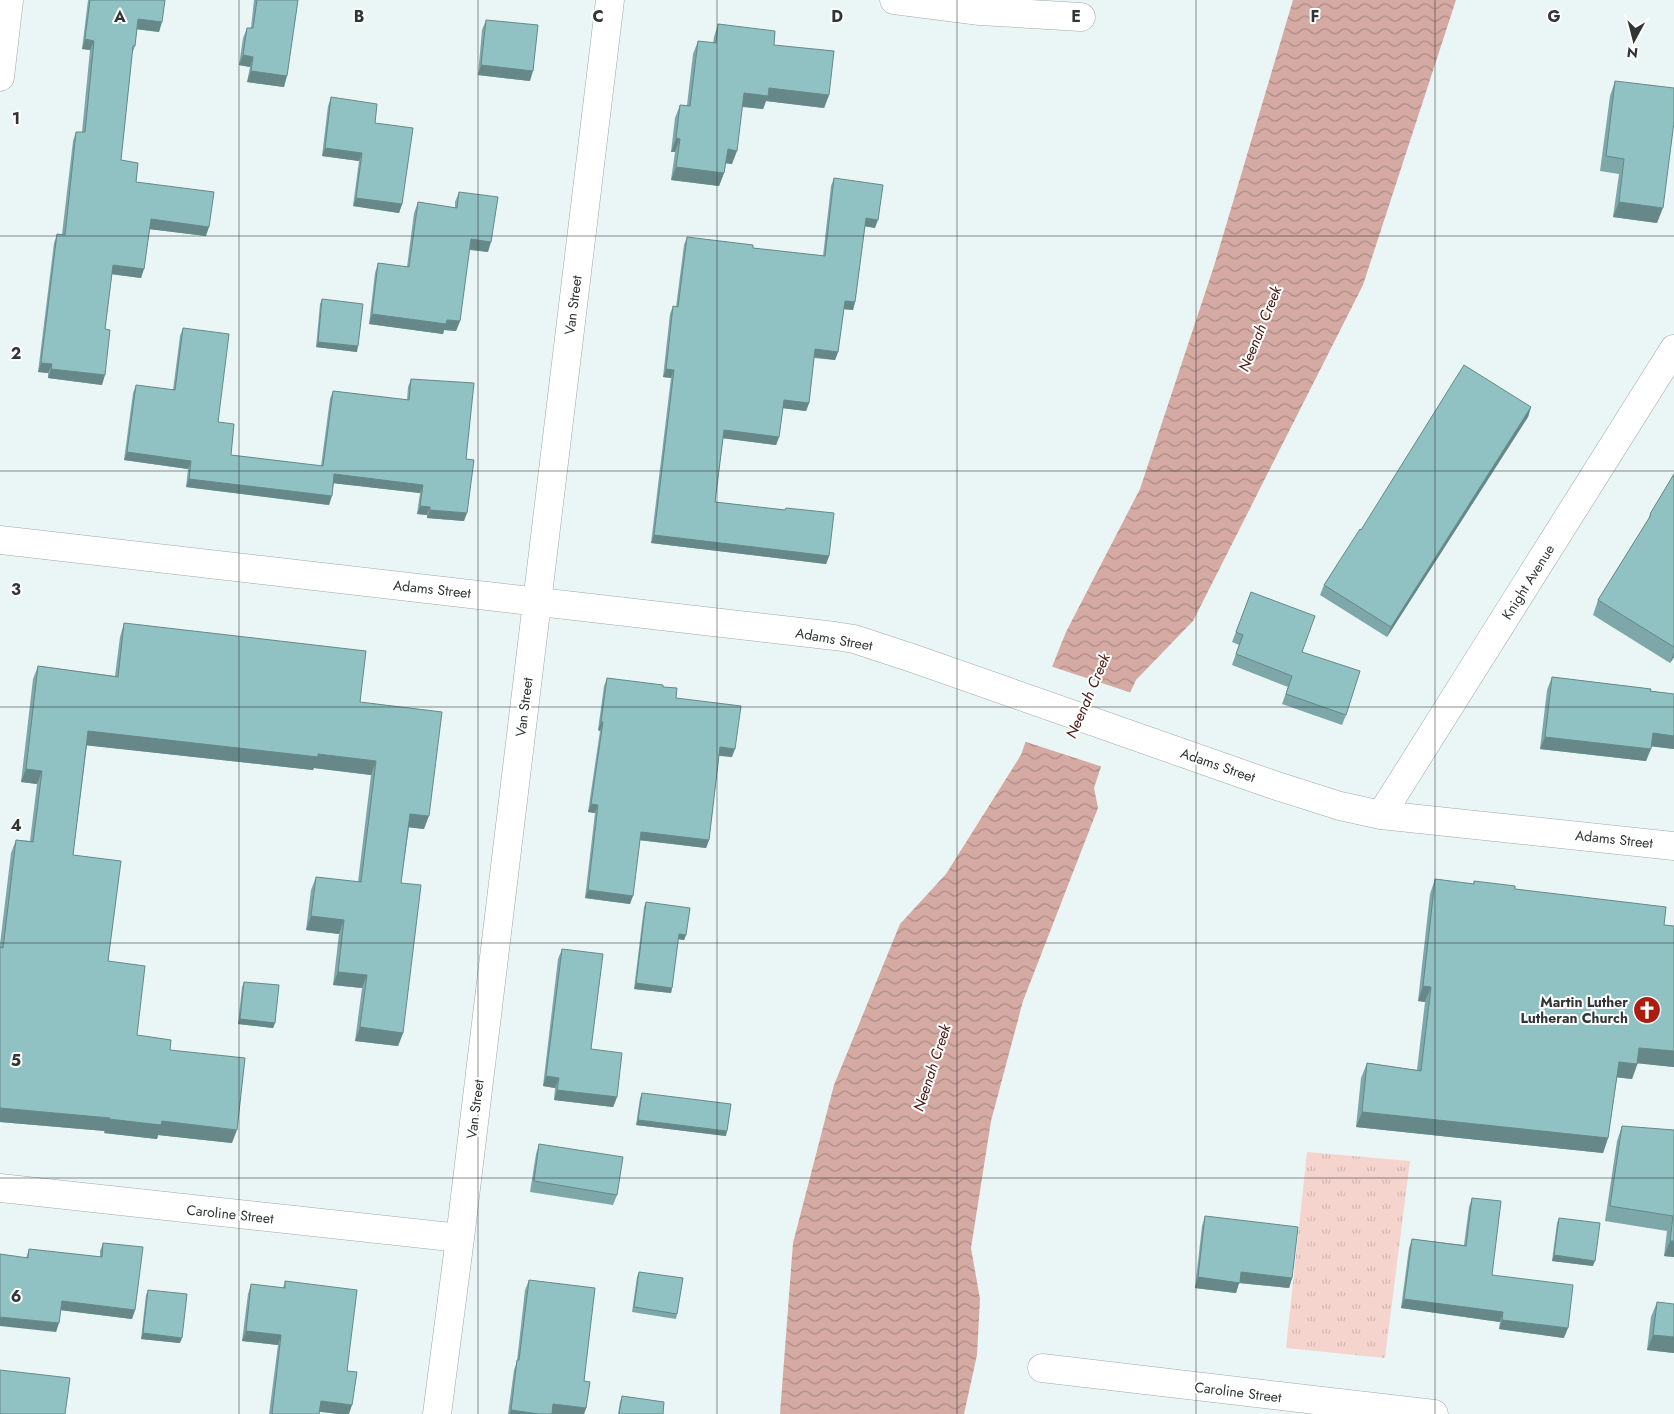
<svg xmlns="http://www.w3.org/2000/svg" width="1674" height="1414" font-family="Jost,sans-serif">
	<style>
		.grass { fill: url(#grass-tufts) }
		.water { fill: url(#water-waves) }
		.pier { fill: #eaf5f5 }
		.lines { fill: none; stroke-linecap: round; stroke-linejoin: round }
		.minor-casing { stroke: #9ea8a8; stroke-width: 29 }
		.minor { stroke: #fff; stroke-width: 28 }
		.wall { fill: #7da7a8 }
		.shaded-wall { fill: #688 }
		.building { fill: #91c2c3; stroke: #688 }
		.grid { fill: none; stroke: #313535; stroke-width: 1; stroke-opacity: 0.55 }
		.labels { text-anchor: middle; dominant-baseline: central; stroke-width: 4; stroke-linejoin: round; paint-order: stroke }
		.street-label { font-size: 14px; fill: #313535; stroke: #fff }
		.poi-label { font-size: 14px; font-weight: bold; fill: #313535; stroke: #fff; text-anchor: end }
		.water-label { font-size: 15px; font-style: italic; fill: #4a160f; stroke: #fff }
		.grid-label { font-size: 16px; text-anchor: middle; font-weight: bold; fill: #313535; stroke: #fff; stroke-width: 4; stroke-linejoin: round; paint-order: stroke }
	</style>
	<defs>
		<pattern id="grass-tufts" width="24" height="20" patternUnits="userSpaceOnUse" patternTransform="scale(1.25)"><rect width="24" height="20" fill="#f6d4ce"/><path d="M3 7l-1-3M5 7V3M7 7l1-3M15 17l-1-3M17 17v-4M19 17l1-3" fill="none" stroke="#d3b7b2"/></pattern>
		<pattern id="water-waves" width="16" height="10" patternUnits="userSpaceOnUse" patternTransform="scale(1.25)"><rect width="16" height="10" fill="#d5aaa3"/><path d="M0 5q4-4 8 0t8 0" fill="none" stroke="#ad8b86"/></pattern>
	</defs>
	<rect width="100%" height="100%" fill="#eaf5f5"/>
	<path class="grass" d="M1307 1152 1410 1161 1385 1358 1286 1348Z"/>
	<path class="water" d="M1293 0H1456L1363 285 1193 621 1136 680 1114 727 1094 788 1098 808 1023 1001 991 1121 971 1248 980 1299 977 1355 964 1414H780L793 1243 834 1085 900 924 946 874 1021 755 1046 682 1066 632 1140 489 1214 266Z"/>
	<path class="pier" d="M1050 666 1132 693 1116 728 1103 767 1023 741Z"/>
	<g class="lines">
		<g class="minor-casing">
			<path id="minor" d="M894 0 980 11 1081 17
				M0 77 9 0
				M0 540 835 636 854 639 912 658 1271 784 1340 806 1381 815 1674 846
				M1381 815 1674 349
				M0 1188 460 1238
				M1042 1368 1434 1414
				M437 1414 460 1238 610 0"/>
		</g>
		<use href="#minor" class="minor"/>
	</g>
	<path class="wall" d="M88 0H165L159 32 137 29 135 46 132 54 121 160 136 182 206 236 150 229 141 278 112 274 105 329 102 385 48 378V373L38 372 54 243 57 234H62L73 141 76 132H82L90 50 82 49Z
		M254 0H298L284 87 247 82 250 67 239 65 243 38 247 28H251Z
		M486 20 530 81 478 75 482 30Z
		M718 24 774 45 829 95 824 108 766 101 763 109 742 107 732 164 726 163 724 173 719 186 671 180 675 152H671L675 118 680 105H687L693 54 698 41 713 43 714 37Z
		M1615 81 1657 223 1613 217 1619 174 1600 171 1610 96Z
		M331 97 375 123 402 204 399 213 353 206 359 161 322 156 328 106Z
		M834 178 875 228 865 226 855 302 853 310 844 309 838 352 835 360 814 358 809 403 806 411 783 408 779 437 776 445 723 438 715 502 785 510 786 508 829 556 826 564 651 543 671 378 663 377 670 314 673 306 676 307 684 245 687 237 753 248 823 256 831 186Z
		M459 192 488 252 469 250 460 321 456 331 444 330 443 334 369 324 375 273 378 263 407 267 414 213 418 202 455 208V202Z
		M322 299 357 352 316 347 320 304Z
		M183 328 231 455 321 466 330 399 333 391 407 400 408 387 411 379 466 459 464 521 427 518V515L417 514 420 493 334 483 329 505 186 487 188 469 124 460 133 393 136 385 173 390 180 336Z
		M1531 407 1528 417 1387 637 1320 595 1324 585Z
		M1674 474V657L1670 663 1593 615 1598 600 1648 520 1650 514Z
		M1251 592 1302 652 1346 715 1342 725 1282 704 1288 687 1232 665 1239 645 1232 642Z
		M124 623 360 702 424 829 409 827 401 883 403 1033 398 1046 355 1041 362 988 333 985 339 934 306 930 311 890 316 877 358 882 371 775 314 768 313 770 87 745 73 855 108 961 137 1035 170 1050 232 1143 158 1135 157 1139 104 1133 105 1131 0 1122V944L11 853 16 840 30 841 37 784 21 782 33 679 38 666 115 676 120 637Z
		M1552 677 1651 689 1650 691 1674 694V749L1651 746 1646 761 1540 749 1547 690Z
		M607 678 663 687 676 698 732 757 719 756 709 840 706 848 640 840 630 904 585 898 595 813 588 812 600 731 598 730 604 686Z
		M1435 879 1473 884 1474 881 1515 889 1664 925 1674 926V1067L1638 1063 1632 1079 1617 1077 1608 1138 1603 1153 1356 1127 1361 1078 1367 1063 1417 1070 1425 1002 1418 1001 1430 894Z
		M646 902 686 935 684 940 678 939 672 988 671 993 634 989 644 907Z
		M562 949 591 1049 617 1097 613 1107 554 1100 555 1088 543 1086 558 959Z
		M244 982 275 1023 273 1028 238 1024 242 987Z
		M642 1093 726 1136 636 1125 640 1098Z
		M1622 1126 1674 1130V1257L1664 1256 1667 1231 1605 1221 1617 1141Z
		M539 1144 617 1195 613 1205 530 1192 536 1154Z
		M1472 1198 1492 1275 1564 1338 1499 1329 1500 1322 1401 1308 1409 1248 1412 1239 1464 1245 1469 1207Z
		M1205 1216 1292 1278 1289 1288 1239 1283 1236 1293 1195 1288 1202 1226Z
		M1559 1218 1593 1266 1552 1261 1557 1223Z
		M103 1243 135 1310 132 1319 61 1310 56 1332 26 1258 29 1249 100 1257V1251Z
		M639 1272 677 1314 676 1319 632 1312 637 1277Z
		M529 1280 586 1408 584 1414H508L514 1370 517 1361 525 1290Z
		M285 1281 347 1371 349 1414H339L320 1412 319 1414H269L278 1345 242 1341 248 1294 251 1284 283 1288Z
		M148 1290 180 1343 141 1339 146 1295Z
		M1657 1302 1674 1353 1647 1350 1651 1317Z
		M622 1396 663 1414H618L620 1402Z"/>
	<path class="shaded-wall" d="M138 19 162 22 159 32 135 29Z
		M85 39 94 41 90 50 82 49Z
		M243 55 253 57 250 67 239 65Z
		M481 65 533 71 530 81 478 75Z
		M251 71 287 76 284 87 247 82Z
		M769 88 829 95 824 108 766 101 763 109 739 106 744 93Z
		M676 138 680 139 675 152H671Z
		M325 148 362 153 359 161 322 156Z
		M728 149 737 151 732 164 723 163Z
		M676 167 724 173 719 186 671 180Z
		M356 198 402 204 399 213 353 206Z
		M1619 202 1663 208 1657 223 1613 217Z
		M866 218 878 220 875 228 863 226Z
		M151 219 209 227 206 236 148 229Z
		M471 239 491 242 488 252 467 249Z
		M113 265 144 269 141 278 110 274Z
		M845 301 855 302 853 310 843 309Z
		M372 314 447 320 460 321 456 331 444 330 443 334 369 324Z
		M318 342 358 346 357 352 316 347Z
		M815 349 838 352 835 360 812 357Z
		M41 363 52 364 48 373 38 372Z
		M51 369 105 375 102 385 48 378Z
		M666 369 674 370 671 378 663 377Z
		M784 400 809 403 806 411 781 408Z
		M1531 407 1528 417 1387 637 1391 627Z
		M724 430 779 437 776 445 721 438Z
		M127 452 191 461 188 469 124 460Z
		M334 474 423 485 420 493 331 483Z
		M189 479 332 496 329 505 186 487Z
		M420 506 430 507 427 515 417 514Z
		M430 510 467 513 464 521 427 518Z
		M654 535 829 556 826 564 651 543Z
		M1674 652V657L1670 663Z
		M601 722H603L600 731 598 730Z
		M88 731 318 754 376 761 371 775 314 768 313 770 83 745Z
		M1653 733 1674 736V749L1648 746Z
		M1545 737 1651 749 1646 761 1540 749Z
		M720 747 735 749 732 757 717 755Z
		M26 769 42 771 37 784 21 782Z
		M591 804 598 805 595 813 588 812Z
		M410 814 429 816 424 829 405 827Z
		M641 832 709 840 706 848 638 840Z
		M588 890 633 896 630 904 585 898Z
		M311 916 344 920 339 934 306 930Z
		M679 934 686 935 684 940 677 939Z
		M338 972 367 975 362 988 333 985Z
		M636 983 672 988 671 993 634 989Z
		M1423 986 1431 987 1425 1002 1418 1001Z
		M240 1019 275 1023 273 1028 238 1024Z
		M360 1027 403 1033 398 1046 355 1041Z
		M1639 1048 1674 1051V1067L1634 1063Z
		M1619 1062 1637 1064 1632 1079 1613 1077Z
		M546 1076 559 1078 555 1088 543 1086Z
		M557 1090 617 1097 613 1107 554 1100Z
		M0 1108 110 1118 105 1131 0 1122Z
		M1362 1112 1608 1138 1603 1153 1356 1127Z
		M109 1119 162 1121 237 1130 232 1143 158 1135 157 1139 104 1133Z
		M638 1120 727 1131 726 1136 636 1125Z
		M1670 1241H1674V1257L1664 1256Z
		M1554 1255 1595 1261 1593 1266 1552 1261Z
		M1241 1272 1292 1278 1289 1288 1239 1283 1236 1293 1195 1288 1198 1277Z
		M1404 1299 1503 1312 1500 1322 1401 1308Z
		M62 1301 135 1310 132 1319 59 1310Z
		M0 1317 59 1323 56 1332 0 1326Z
		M1502 1320 1568 1328 1564 1338 1499 1329Z
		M246 1331 281 1335 278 1345 242 1341Z
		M143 1333 182 1338 180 1343 141 1339Z
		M1653 1335 1674 1337V1353L1647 1350Z
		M321 1401 352 1405 349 1414H339L317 1411Z
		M553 1404 586 1408 584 1414H550Z
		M511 1410 539 1414H509Z"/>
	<path class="building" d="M90 0H165L162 22 138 19 135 46H133L121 160 138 163 136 182 214 192 209 227 151 219 144 269 113 265 105 329 110 330 105 375 51 369 52 364 41 363 57 234 65 235 76 132H85L94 41 85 39Z
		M257 0H298L287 76 251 71 253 57 243 55 247 28H253Z
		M486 20 538 25 533 71 481 65Z
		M718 24 775 31 774 45 834 51 829 95 769 88 768 96 744 93 737 151 728 149 724 173 676 167 680 139 676 138 680 105 690 106 698 41 716 43Z
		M1615 81 1674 88V122L1663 208 1619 202 1624 159 1606 156Z
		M331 97 377 104 375 123 413 128 402 204 356 198 362 153 325 148Z
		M834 178 883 185 878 220 866 218 855 302 845 301 838 352 815 349 809 403 784 400 779 437 724 430 715 502 785 510 786 508 834 513 829 556 654 535 674 370 666 369 673 306 678 307 687 237 753 245V248L825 256Z
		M459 192 498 197 491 242 471 239 460 321 447 320 446 324 372 314 378 263 409 267 418 202 457 208Z
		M322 299 363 304 358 346 318 342Z
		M183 328 229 334 218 422 234 424 231 455 323 466 333 391 409 400 411 379 474 383 466 459 474 460 467 513 430 510V507L420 506 423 485 334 474 332 496 189 479 191 461 127 452 136 385 175 390Z
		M1464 365 1531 407 1391 627 1324 585 1360 529 1361 530Z
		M1674 474V647L1598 600 1651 515 1650 514Z
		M1251 592 1315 616 1302 652 1360 671 1346 715 1286 694 1292 676 1236 654 1243 635 1236 632Z
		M124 623 366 651 360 702 442 712 429 816 410 814 401 883 421 885 403 1033 360 1027 367 975 338 972 344 920 311 916 316 877 361 882 376 761 318 754V757L88 731 73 855 121 861 108 961 145 966 137 1035 171 1040 170 1050 245 1058 237 1130 162 1121 161 1125 109 1119 110 1118 0 1108V947L3 948 16 840 33 842 42 771 26 769 38 666 118 677Z
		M1552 677 1651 689 1650 691 1674 694V736L1653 733 1651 749 1545 737Z
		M607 678 663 685V687L677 688 676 698 741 706 735 749 720 747 709 840 641 832 633 896 588 890 598 805 591 804 603 722H601Z
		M1435 879 1474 884V881L1515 886V889L1666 907 1664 925 1674 926V1051L1639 1048 1637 1064 1619 1062 1608 1138 1362 1112 1367 1063 1421 1071 1431 987 1423 986Z
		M646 902 690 908 686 935 679 934 672 988 636 983Z
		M562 949 603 954 591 1049 622 1053 617 1097 557 1090 559 1078 546 1076Z
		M244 982 279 985 275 1023 240 1019Z
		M642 1093 731 1104 727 1131 638 1120Z
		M1622 1126 1674 1130V1241H1670L1673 1216 1610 1206Z
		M539 1144 623 1157 617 1195 534 1181Z
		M1472 1198 1501 1201 1492 1275 1573 1285 1568 1328 1502 1320 1503 1312 1404 1299 1412 1239 1466 1246Z
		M1205 1216 1298 1227 1292 1278 1241 1272 1240 1283 1198 1277Z
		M1559 1218 1600 1223 1595 1261 1554 1255Z
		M103 1243 143 1247 135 1310 62 1301 59 1323 0 1317V1254L28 1258 29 1249 102 1257Z
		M639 1272 683 1278 677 1314 634 1307Z
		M529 1280 595 1288 584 1381 590 1382 586 1408 553 1404 552 1414H539L511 1410 517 1360H519Z
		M285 1281 357 1290 347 1371 357 1372 352 1405 321 1401 319 1414H272L281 1335 246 1331 251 1284 285 1288Z
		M148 1290 187 1294 182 1338 143 1333Z
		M1657 1302 1674 1304V1337L1653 1335Z
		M0 1370 70 1378 65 1414H0Z
		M622 1396 664 1402 663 1414H619Z"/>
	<path class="grid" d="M239 0V1414M478 0V1414M717 0V1414M957 0V1414M1196 0V1414M1435 0V1414M0 236H1674M0 471H1674M0 707H1674M0 943H1674M0 1178H1674"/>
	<defs>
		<g id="church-disc" transform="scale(1.4375)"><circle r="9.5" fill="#ac1c0f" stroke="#fff"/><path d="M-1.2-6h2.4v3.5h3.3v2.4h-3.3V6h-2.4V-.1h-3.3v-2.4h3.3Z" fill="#fff"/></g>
	</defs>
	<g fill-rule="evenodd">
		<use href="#church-disc" x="1647" y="1010"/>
	</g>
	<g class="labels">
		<g class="street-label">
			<text transform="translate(573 305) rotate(-83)">Van Street</text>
			<text transform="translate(1528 582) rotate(-58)">Knight Avenue</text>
			<text transform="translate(432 589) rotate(6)">Adams Street</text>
			<text transform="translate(834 639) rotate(10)">Adams Street</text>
			<text transform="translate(524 707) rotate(-83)">Van Street</text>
			<text transform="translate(1218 765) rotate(19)">Adams Street</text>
			<text transform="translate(1614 839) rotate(6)">Adams Street</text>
			<text transform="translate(475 1109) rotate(-83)">Van Street</text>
			<text transform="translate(230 1214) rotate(6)">Caroline Street</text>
			<text transform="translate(1238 1392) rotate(7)">Caroline Street</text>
		</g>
		<g class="poi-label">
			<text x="1628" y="1002">Martin Luther<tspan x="1628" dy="16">Lutheran Church</tspan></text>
		</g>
		<g class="water-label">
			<text transform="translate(1260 329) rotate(-68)">Neenah Creek</text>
			<text transform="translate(1088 696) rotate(-67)">Neenah Creek</text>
			<text transform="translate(932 1068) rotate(-72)">Neenah Creek</text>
		</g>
	</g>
	<g class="grid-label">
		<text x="120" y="22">A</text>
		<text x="359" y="22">B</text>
		<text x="598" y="22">C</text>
		<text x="837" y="22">D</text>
		<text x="1076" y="22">E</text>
		<text x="1315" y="22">F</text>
		<text x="1554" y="22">G</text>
		<text x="16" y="124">1</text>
		<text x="16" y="359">2</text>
		<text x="16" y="595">3</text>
		<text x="16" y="831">4</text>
		<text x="16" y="1066">5</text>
		<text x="16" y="1302">6</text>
	</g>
	<g transform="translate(1634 40) rotate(187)" stroke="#ffffff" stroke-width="4" paint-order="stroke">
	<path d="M0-4L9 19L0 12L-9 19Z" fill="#313535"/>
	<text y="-8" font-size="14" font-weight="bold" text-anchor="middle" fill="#313535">N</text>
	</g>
</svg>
